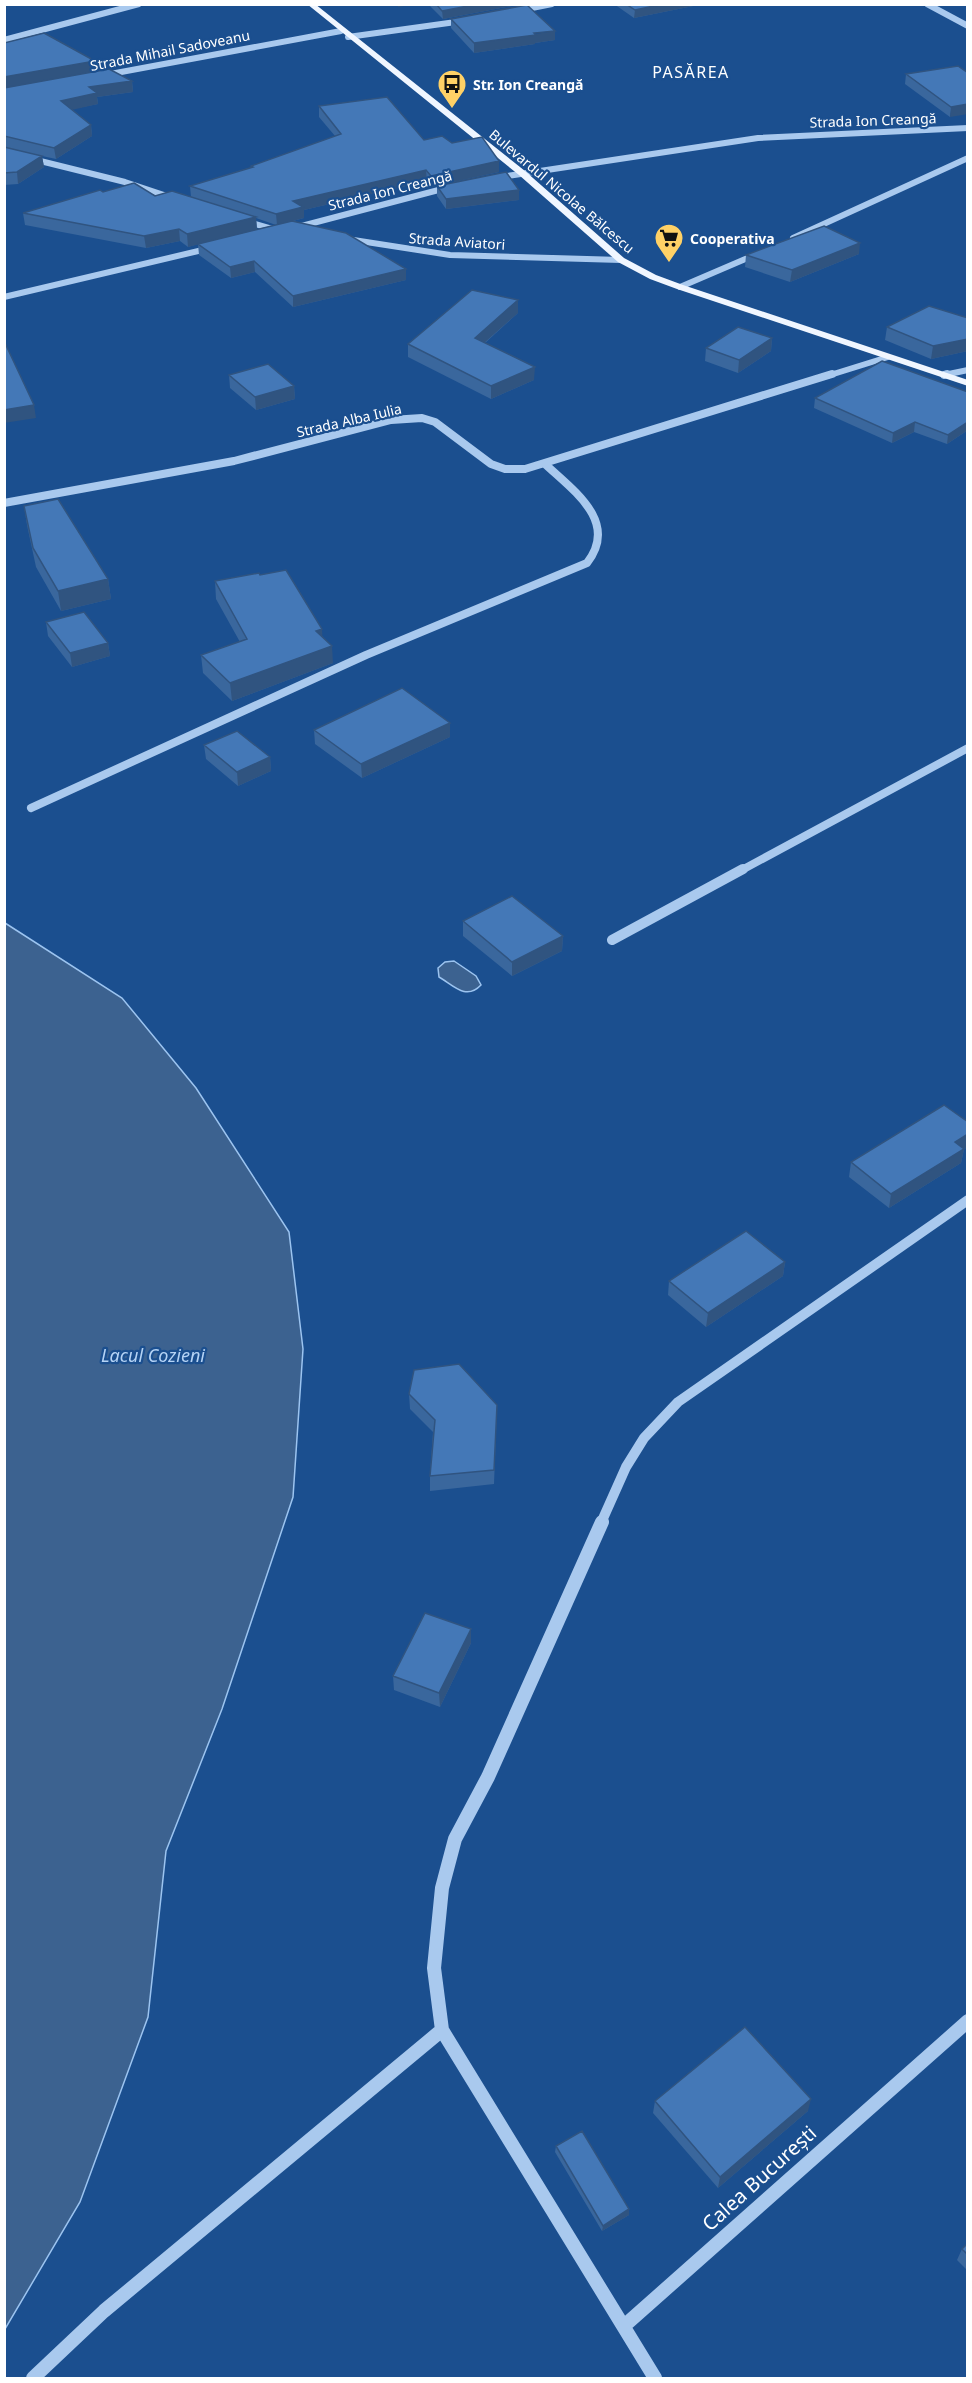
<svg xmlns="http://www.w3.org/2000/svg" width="972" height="2383" font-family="'Noto Sans',sans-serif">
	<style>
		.water { fill: #3c6290; stroke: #9cc4f0; stroke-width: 1.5 }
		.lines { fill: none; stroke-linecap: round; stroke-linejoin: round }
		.minor-far3 { stroke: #a9c9ee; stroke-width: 6 }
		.minor-far2 { stroke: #a9c9ee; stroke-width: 8 }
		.minor-far1 { stroke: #a9c9ee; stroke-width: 10 }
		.minor { stroke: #a9c9ee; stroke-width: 14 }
		.major { fill: #f0f6ff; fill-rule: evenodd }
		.wall { fill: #3a679d; fill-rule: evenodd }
		.shaded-wall { fill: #305480 }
		.building { fill: #4478b7; stroke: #305480; stroke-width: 1.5 }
		.labels { text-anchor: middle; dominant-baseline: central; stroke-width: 4.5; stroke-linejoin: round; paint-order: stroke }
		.far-street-label { font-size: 14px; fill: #fff; stroke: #1b4f8f }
		.far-poi-label { font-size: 14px; font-weight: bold; fill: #fff; stroke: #1b4f8f; text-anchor: start }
		.far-quarter-label { font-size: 16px; letter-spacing: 1.5px; fill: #fff; stroke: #1b4f8f }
		.water-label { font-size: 18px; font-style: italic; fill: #b5d3f5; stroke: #1b4f8f }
		.near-street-label { font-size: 20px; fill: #fff; stroke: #1b4f8f }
	</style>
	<rect width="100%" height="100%" fill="#1b4f8f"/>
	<path class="water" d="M5 923 122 998 196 1088 289 1232 303 1349 293 1497 222 1709 166 1851 148 2017 80 2202 5 2329Z
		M454 961 476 976 481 985C466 1001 453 985 439 977L438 968 445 962Z"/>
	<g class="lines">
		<path class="minor-far3" d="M927 4 968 26
			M517 11 552 4
			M348 37 463 21
			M4 40 139 4
			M105 75 341 31
			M4 152 125 182 173 198
			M494 178 758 138 968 128
			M245 221 279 231
			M294 228 450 187
			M793 238 968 158
			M347 239 450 255 621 260
			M680 287 757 254
			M4 297 211 248
			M944 375 968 370
			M827 376 888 357"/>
		<path class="minor-far2" d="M944 375 947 374
			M4 503 234 461 391 420 422 418 435 422 491 464 505 469H525L832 374
			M31 808 366 655 587 563C619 522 574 491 545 464
			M740 871 968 748"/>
		<path class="minor-far1" d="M612 940 743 869
			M601 1523 626 1467 644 1438 678 1402 968 1200"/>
		<path class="minor" d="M442 2030 434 1968 442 1888 455 1839 488 1777 602 1522
			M624 2326 968 2021
			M33 2378 104 2311 442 2030 655 2378"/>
		<path class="major" d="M307 4H315L525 171 624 258 656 275 683 285 968 380V386L677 289 650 279 618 262 519 175Z"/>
	</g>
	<path class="wall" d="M428 4H517V5L443 19Z
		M614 4H703L634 18Z
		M451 19 555 40 535 43V44L474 53 451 28Z
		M4 43 95 61 96 71 132 81 133 92 97 97 98 104 72 109 91 125 92 136 56 159 42 156 44 167 18 184 4 185Z
		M958 66 950 117 905 84 906 74Z
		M319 106 424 140 452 143 499 172 431 187 427 181 304 210V218L293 221 406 280 293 307 255 272 231 278 199 255 198 244 188 247 180 241 146 248 25 225 23 213 103 192 155 196 191 197 190 186 252 167 251 166 335 136 319 117ZM256 218 276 225 257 229Z
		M437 186 519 200 446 209 437 196Z
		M859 254 790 282 745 267 746 255Z
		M518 313 485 343 534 380 491 399 408 357V344Z
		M968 318V351L931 359 885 340 887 327Z
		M772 338 771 351 738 373 705 361 706 348Z
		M229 375 294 386 295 399 256 410 230 388Z
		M968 392V430L947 444 914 432 892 443 814 408 815 398Z
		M24 506 108 579 111 599 61 611 36 567 27 525Z
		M215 581 322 636 333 663 232 701 203 673 201 655 240 642 216 599Z
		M46 622 108 643 110 656 72 667 48 636Z
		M314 730 450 737 362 778 315 744Z
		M204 745 270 757 271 771 238 786 206 759Z
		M463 921 563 936 562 951 512 976 463 936Z
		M968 1122V1147L964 1149 961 1163 889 1208 849 1177 851 1162Z
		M785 1262 783 1276 706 1327 668 1295 669 1281Z
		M409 1394 497 1405 494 1484 430 1491V1476L433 1432 410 1409Z
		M471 1629V1643L440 1707 394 1690 393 1676Z
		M655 2101 808 2111 718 2188 653 2113Z
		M556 2146 629 2209V2215L602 2231 555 2152Z
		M968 2243V2271L957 2260 962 2249Z"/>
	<path class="shaded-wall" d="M398 4H416L398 7Z
		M478 4 517 5 443 19 442 11Z
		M663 4H703L634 18 635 10Z
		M555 31V40L535 43V44L474 53V43Z
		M95 61 96 71 4 89V77Z
		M132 81 133 92 97 97 98 104 63 112 61 101 89 87Z
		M968 104V114L950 117 951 107Z
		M91 125 92 136 56 159 54 148Z
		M42 156 44 167 18 184 17 172Z
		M499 161V172L431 187V176Z
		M426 170 427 181 304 210V218L277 225 276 214 293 201Z
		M519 190V200L446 209V199Z
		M256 217 257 230 188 247 187 234Z
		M179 229 180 241 146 248 144 236Z
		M860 243 859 254 790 282 792 270Z
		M254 261 255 272 231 278 230 267Z
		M406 269V280L293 307V296Z
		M518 300V313L475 351V338Z
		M772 338 771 351 738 373 739 360Z
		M968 339V351L931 359 933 346Z
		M535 367 534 380 491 399V386Z
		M294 386 295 399 256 410 255 397Z
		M34 405 36 418 4 423V410Z
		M915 422 914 432 892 443 893 433Z
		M968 422V430L947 444 948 435Z
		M108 579 111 599 61 611 58 591Z
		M322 629 323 647 316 631Z
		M108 643 110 656 72 667 70 653Z
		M332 646 333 663 232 701 230 683Z
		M450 723V737L362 778 361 764Z
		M270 757 271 771 238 786 237 772Z
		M563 936 562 951 512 976V962Z
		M968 1134V1147L964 1149 961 1163 889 1208 891 1194 955 1142Z
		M785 1262 783 1276 706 1327 708 1313Z
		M471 1629V1643L440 1707 439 1693Z
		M811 2099 808 2111 718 2188 720 2177Z
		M629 2209V2215L602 2231 603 2226Z"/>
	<path class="building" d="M436 4H478L442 11Z
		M626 4H663L635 10Z
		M527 5 555 31 534 33 536 35 474 43 451 19Z
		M44 33 95 61 4 77V43Z
		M958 66 968 73V104L951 107 906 74Z
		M109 69 132 81 89 87 97 93 61 101 91 125 54 148 4 136V88Z
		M387 97 424 140 442 136 452 143 482 137 499 161 431 176 426 170 293 201 303 207 276 214 190 186 253 167 251 166 341 134 319 106Z
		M4 147 42 156 17 172 4 173Z
		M506 172 519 190 446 199 437 186Z
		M134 183 155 196 172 191 256 217 187 234 179 229 144 236 23 213 100 190 103 192Z
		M292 221 346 233 406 269 293 296 254 261 230 267 198 244Z
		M824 226 860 243 792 270 746 255Z
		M472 290 518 300 475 338 535 367 491 386 408 344Z
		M929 306 968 318V339L933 346 887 327Z
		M738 327 772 338 739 360 706 348Z
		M4 341 34 405 4 410Z
		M882 361 968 392V422L948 435 915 422 893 433 815 398Z
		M268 364 294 386 255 397 229 375Z
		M58 499 108 579 58 591 33 548 24 506Z
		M286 570 322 629 316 631 332 646 230 683 201 655 247 639 215 581 259 573 260 575Z
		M84 612 108 643 70 653 46 622Z
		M402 688 450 723 361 764 314 730Z
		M237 731 270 757 237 772 204 745Z
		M512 896 563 936 512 962 463 921Z
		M944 1105 968 1122V1134L955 1142 964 1149 891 1194 851 1162Z
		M746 1231 785 1262 708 1313 669 1281Z
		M459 1364 497 1405 494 1470 430 1476 435 1420 409 1394 414 1370Z
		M425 1613 471 1629 439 1693 393 1676Z
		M745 2027 811 2099 720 2177 655 2101Z
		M582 2131 629 2209 603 2226 556 2146Z
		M968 2243V2255L962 2249Z"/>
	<defs>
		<g id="bus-pin" transform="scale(1.5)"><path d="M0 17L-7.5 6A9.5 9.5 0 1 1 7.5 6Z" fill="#ffd166" stroke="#1b4f8f"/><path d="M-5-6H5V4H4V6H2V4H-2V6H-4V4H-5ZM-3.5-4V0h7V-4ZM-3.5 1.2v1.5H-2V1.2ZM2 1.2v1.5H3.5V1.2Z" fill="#111"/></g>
		<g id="supermarket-pin" transform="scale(1.5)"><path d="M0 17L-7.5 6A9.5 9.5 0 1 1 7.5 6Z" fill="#ffd166" stroke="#1b4f8f"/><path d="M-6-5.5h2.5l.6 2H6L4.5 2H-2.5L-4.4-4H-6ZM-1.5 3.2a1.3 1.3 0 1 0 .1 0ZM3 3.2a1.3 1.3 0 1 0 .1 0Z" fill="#111"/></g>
	</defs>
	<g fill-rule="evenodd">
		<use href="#bus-pin" x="452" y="84"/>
		<use href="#supermarket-pin" x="669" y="238"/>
	</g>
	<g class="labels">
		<g class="far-street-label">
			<text transform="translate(170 50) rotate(-11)">Strada Mihail Sadoveanu</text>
			<text transform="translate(873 120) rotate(-2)">Strada Ion Creangă</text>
			<text transform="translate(390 190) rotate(-14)">Strada Ion Creangă</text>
			<text transform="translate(562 191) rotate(40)">Bulevardul Nicolae Bălcescu</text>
			<text transform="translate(457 241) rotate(4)">Strada Aviatori</text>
			<text transform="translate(349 420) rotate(-13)">Strada Alba Iulia</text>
		</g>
		<g class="far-poi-label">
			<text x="473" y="84">Str. Ion Creangă</text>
			<text x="690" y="238">Cooperativa</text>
		</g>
		<g class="far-quarter-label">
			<text x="691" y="72">PASĂREA</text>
		</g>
		<g class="water-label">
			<text x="153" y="1355">Lacul Cozieni</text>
		</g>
		<g class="near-street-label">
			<text transform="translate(759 2178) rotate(-42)">Calea București</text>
		</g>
	</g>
	<rect width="972" height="2383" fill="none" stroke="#ffffff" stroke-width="12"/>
</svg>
